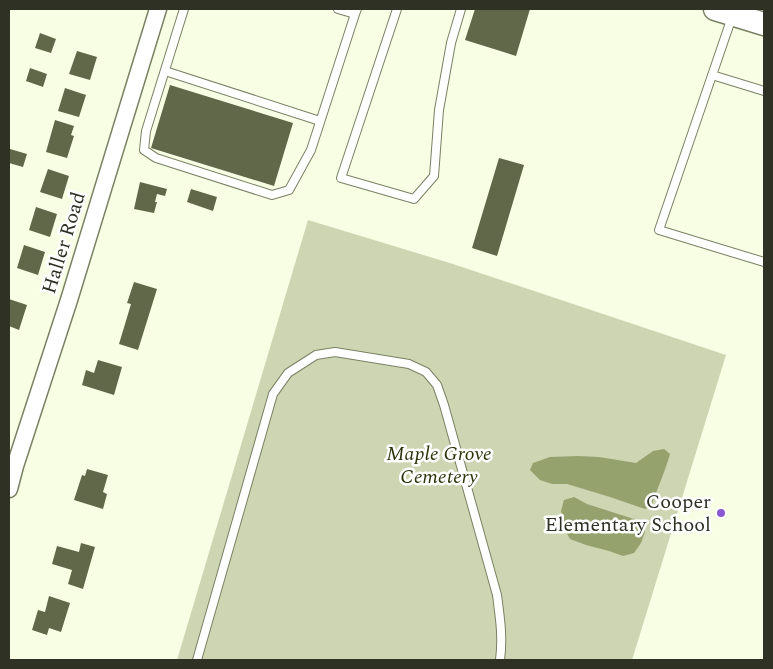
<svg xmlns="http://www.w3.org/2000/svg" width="773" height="669" font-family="Spectral,serif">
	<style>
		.green { fill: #cdd5b2 }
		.water { fill: #96a26e }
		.building { fill: #61684a }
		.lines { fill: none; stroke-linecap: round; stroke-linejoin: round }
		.lane-casing { stroke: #7a8163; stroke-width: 10 }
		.street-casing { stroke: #7a8163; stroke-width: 19 }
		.secondary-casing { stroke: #7a8163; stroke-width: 25 }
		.lane { stroke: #fff; stroke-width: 8 }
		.street { stroke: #fff; stroke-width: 16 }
		.secondary { stroke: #fff; stroke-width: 22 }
		.poi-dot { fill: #8b57d0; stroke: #fff; stroke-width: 2 }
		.labels { text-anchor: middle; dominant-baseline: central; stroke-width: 5; stroke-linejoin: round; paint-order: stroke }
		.street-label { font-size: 20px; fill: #2e3124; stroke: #fff }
		.park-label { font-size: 20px; font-style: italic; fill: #2c3309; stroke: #fff }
		.poi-label { font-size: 20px; fill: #2e3124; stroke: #fff; text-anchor: end }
	</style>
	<rect width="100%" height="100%" fill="#f7fee3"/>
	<path class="green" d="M308 220 453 264 726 355 632 660H177Z"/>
	<path class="water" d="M664 449 670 454C665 472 657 489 651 507L645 509 610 497 567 484H552L540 480 530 470 533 463 550 457 578 456 599 457 636 463 653 451Z
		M574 497 587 504 643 522 645 532 641 543 634 553 623 556 609 551 586 545 570 539 565 530 561 511 564 500Z"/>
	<path class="building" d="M475 9H530L516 56 465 40Z
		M40 33 56 39 51 53 35 48Z
		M77 51 97 57 90 80 69 74Z
		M30 68 47 74 43 87 26 81Z
		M170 85 293 123 274 186 151 148Z
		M65 88 86 95 79 117 58 111Z
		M55 120 74 126 71 135 74 136 67 158 46 152Z
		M10 149 27 154 23 167 9 163V154Z
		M499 158 524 165 497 256 472 248Z
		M48 169 69 176 62 199 40 192Z
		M140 182 167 189 165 196 157 194 155 202H157L154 213 134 209Z
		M191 189 217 197 213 211 187 202Z
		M36 207 57 214 50 237 29 230Z
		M24 245 45 252 38 275 17 268Z
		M134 282 157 289 138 350 119 344 131 304 127 303Z
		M9 299 27 305 19 330 9 326Z
		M98 360 122 367 114 395 82 385 86 370 94 373Z
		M87 469 108 475 103 492 107 494 103 509 74 500 82 475 85 476Z
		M81 543 95 547 83 589 68 584 72 570 52 564 57 546 79 552Z
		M49 596 70 603 61 632 49 628 47 635 32 630 38 610 45 612Z"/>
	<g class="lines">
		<g class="lane-casing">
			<path id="lane" d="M184 9 146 131 144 150 156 158 272 195 289 190 311 150 355 14
				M338 9 355 14 357 9
				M397 9 341 178 414 199 434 176 439 110 451 43 461 9
				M732 17 659 230 764 262
				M165 71 320 121
				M712 75 764 91
				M197 660 273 394 288 373 316 355 335 352 409 364 426 372 437 385 444 405 497 595C500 618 503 637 500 660"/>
		</g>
		<g class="street-casing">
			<path id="street" d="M9 489 15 466 69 300 158 9"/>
		</g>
		<g class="secondary-casing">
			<path id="secondary" d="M715 9 764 24"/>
		</g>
		<use href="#lane" class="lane"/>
		<use href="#street" class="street"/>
		<use href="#secondary" class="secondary"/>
	</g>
	<circle class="poi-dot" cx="721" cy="513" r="5"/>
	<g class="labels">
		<g class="street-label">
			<text transform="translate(64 243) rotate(-73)">Haller Road</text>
		</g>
		<g class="park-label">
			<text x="439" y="454">Maple Grove<tspan x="439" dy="23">Cemetery</tspan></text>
		</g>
		<g class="poi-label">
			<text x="711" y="502">Cooper<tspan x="711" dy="23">Elementary School</tspan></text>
		</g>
	</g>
	<rect width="773" height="669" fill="none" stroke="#2e3124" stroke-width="20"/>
</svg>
